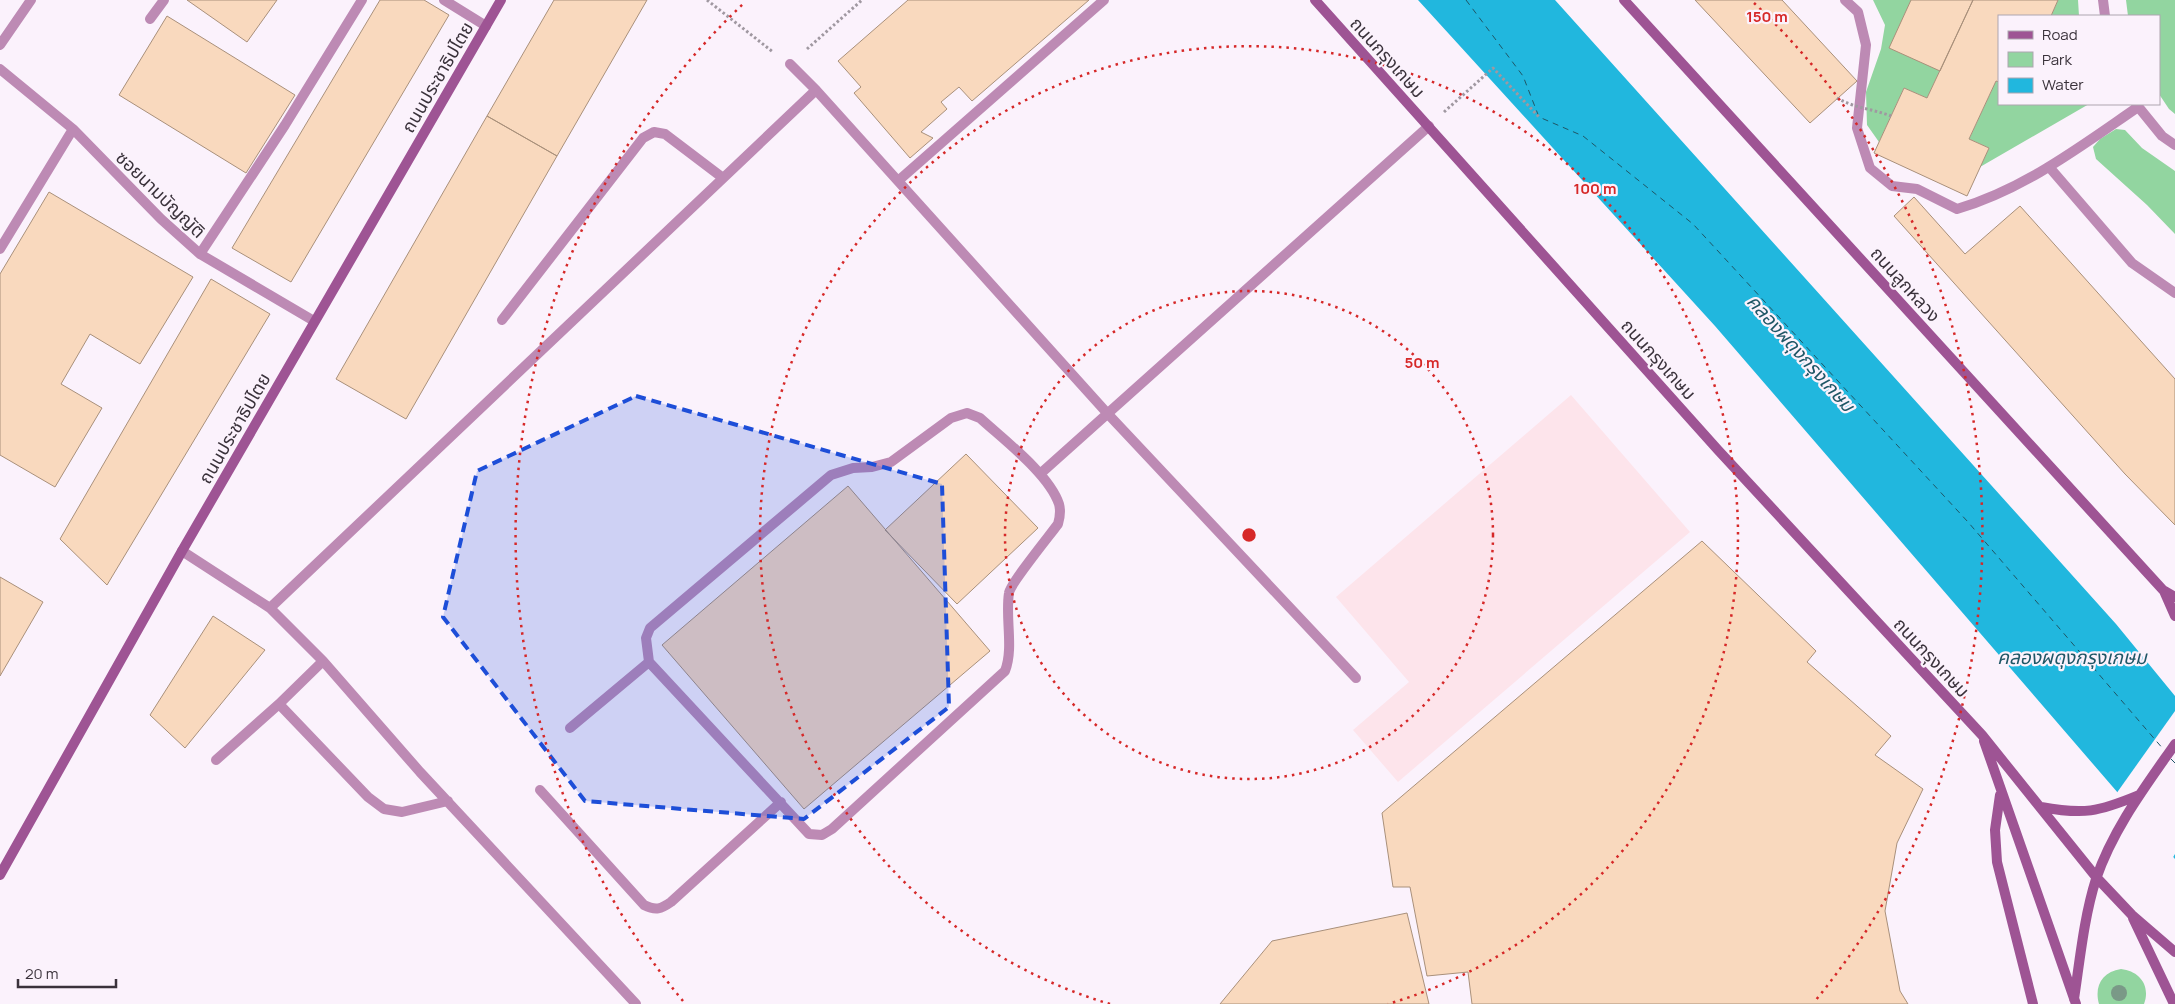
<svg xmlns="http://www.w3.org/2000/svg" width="2175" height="1004" font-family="Manrope,'Noto Sans Thai',sans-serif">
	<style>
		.education { fill: #fde4eb }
		.green { fill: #92d5a0 }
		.water { fill: #21b7de }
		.pier { fill: #fbf2fc }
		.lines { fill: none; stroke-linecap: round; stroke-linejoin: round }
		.ferry { stroke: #1f5666; stroke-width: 1; stroke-dasharray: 6 5; stroke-linecap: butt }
		.building { fill: #f9d9be; stroke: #a9907b }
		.path { stroke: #a098a1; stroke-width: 3; stroke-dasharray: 2.5 2.5; stroke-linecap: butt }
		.lane { stroke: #bd8ab4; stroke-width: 10 }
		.street { stroke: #bd8ab4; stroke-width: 10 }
		.secondary { stroke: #9e5494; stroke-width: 10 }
		.path-bridge { stroke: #a098a1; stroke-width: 3; stroke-dasharray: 2.5 2.5; stroke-linecap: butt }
		.tree { fill: #7a9987 }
		.marked { fill: #1d4ed8; fill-opacity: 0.2; stroke: #1d4ed8; stroke-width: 4; stroke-dasharray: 10 6; stroke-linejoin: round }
		.ring { fill: none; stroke: #d62828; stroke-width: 2.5; stroke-dasharray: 2.5 5 }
		.labels { text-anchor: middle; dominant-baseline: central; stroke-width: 4.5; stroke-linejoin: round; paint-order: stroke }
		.street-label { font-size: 18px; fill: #3a323b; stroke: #fbf2fc }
		.water-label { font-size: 19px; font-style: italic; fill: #1f5666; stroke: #fbf2fc }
		.centre { fill: #d62828; stroke: #fbf2fc; stroke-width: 2.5 }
		.ring-label { font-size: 15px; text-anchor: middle; font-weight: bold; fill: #d62828; stroke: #fbf2fc; stroke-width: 4.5; stroke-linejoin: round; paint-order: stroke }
	</style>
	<rect width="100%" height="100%" fill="#fbf2fc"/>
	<path class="education" d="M1571 395 1690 532 1398 782 1353 730 1409 682 1336 597Z"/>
	<path class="green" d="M1873 0H1911L1940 71 1927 98 1904 88 1879 142 1867 125 1866 92 1881 49 1885 25Z
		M2058 0H2078L2079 16H2051Z
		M2126 0H2175V114L2169 109 2159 94V16H2128Z
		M1996 81 1999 82V104H2089L1980 167 1989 148 1969 139Z
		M2116 129 2125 130 2142 148 2175 171V234L2147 205 2096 159 2093 147 2100 139Z
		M2121 969C2139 971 2151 985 2144 1004H2099C2094 986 2102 972 2121 969Z"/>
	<path class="water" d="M1418 0H1555L2116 624 2175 696V859L1715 326Z"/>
	<path class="pier" d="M2175 711V854L2172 859 2116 794Z"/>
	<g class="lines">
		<path class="ferry" d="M1466 0 1523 76 1539 117 1583 136 1693 224 1968 522 2164 750
			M2171 759 2175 763"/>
	</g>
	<path class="building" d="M187 0H277L247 42Z
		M380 0H424L449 15 291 282 232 248Z
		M554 0H647L557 156 487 116Z
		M908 0H1089L972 101 959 87 941 102 947 109 921 132 933 138 910 158 854 93 861 87 838 61Z
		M1695 0H1782L1857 81 1810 123Z
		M1911 0H1973L1940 71 1889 48Z
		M1973 0H2058L2051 16H1999V82L1996 81 1969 139 1989 148 1967 196 1874 153 1904 88 1927 98Z
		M167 16 295 95 246 173 119 95Z
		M487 116 557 156 406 419 336 379Z
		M49 192 193 277 140 364 90 334 61 384 102 408 55 487 0 455V274Z
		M1914 197 1965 254 2020 206 2175 379V525L2125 474 1894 216Z
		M211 279 270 314 107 585 60 539Z
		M966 454 1038 528 957 604 885 530Z
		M848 486 990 651 804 809 662 645Z
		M1702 541 1816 651 1807 662 1891 736 1875 755 1923 789 1897 843 1885 911 1900 991 1908 1004H1472L1468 972 1427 976 1410 887H1393L1382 813Z
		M0 577 43 602 0 676Z
		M213 616 265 650 185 748 150 715Z
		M1407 913 1429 1004H1220L1272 941Z"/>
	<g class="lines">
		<path class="path" d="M707 0 773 52
			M807 49 862 0
			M1444 112 1493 68 1539 117"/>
		<path class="lane" d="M444 0 486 26
			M1845 0 1858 12 1866 45 1857 128 1870 168 1892 186 1917 189 1957 209C2025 189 2081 146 2138 107
			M2103 0 2105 16
			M790 64 816 90 1107 413 1356 678
			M2136 104 2162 136 2175 145
			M2050 168 2132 263 2175 293
			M898 181 1104 0
			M502 320 643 138 654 132 665 134 723 178
			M967 413 980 418C1004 440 1049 474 1059 504 1061 511 1060 517 1058 524 1050 535 1010 584 1009 593 1005 618 1014 648 1005 671L832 829 822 835 809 834 649 662 646 638 650 628 831 475 853 468 872 467 891 462 951 418Z
			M1040 474 1429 126
			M182 551 270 608 323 661 420 772 636 1004
			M270 608 816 90
			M279 704 368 797 384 809 402 812 448 801
			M570 728 649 662
			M216 760 279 704 323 661
			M540 790 644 905C656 911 661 909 671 902L781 802"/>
		<path class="street" d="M150 19 164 0
			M0 45 31 0
			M0 69 73 129 161 219 200 254 314 321
			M0 249 73 129
			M200 254 285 125 362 0"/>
		<path class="secondary" d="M1315 0 1718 450 1982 735 2097 878 2132 915 2175 952
			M1624 0 2163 590 2175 597
			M2164 591 2175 616
			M1984 741 2076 1004
			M2000 795 1995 830 1997 862 2033 1004
			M2041 807C2084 815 2098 812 2139 795
			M0 875 182 551 501 0
			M2133 918 2174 1004
			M2074 999C2080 959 2084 917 2096 879 2113 829 2145 787 2175 744"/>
		<path class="path-bridge" d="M1837 98C1854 108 1873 109 1891 116"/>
	</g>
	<circle class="tree" cx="2119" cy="993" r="8"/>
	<path class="marked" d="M636 396 942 484 949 707 804 819 585 801 443 617 477 471Z"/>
	<g class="ring">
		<circle cx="1249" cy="535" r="244"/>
		<path d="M1110 1004A489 489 0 1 1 1388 1004"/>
		<path d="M683 1001A733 733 0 0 1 744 3M1754 3A733 733 0 0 1 1815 1001"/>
	</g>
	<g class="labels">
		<g class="street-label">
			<text transform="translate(1388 57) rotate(48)">ถนนกรุงเกษม</text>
			<text transform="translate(437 77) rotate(-60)">ถนนประชาธิปไตย</text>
			<text transform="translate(161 194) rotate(44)">ซอยนามบัญญัติ</text>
			<text transform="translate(1906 284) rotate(48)">ถนนลูกหลวง</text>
			<text transform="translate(1659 359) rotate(48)">ถนนกรุงเกษม</text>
			<text transform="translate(234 428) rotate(-60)">ถนนประชาธิปไตย</text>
			<text transform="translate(1932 657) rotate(47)">ถนนกรุงเกษม</text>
		</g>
		<g class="water-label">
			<text transform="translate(1801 353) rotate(48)">คลองผดุงกรุงเกษม</text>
			<text x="2072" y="657">คลองผดุงกรุงเกษม</text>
		</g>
	</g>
	<circle cx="1249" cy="535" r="8" class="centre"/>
	<g class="ring-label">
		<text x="1767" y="22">150 m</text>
		<text x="1595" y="194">100 m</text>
		<text x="1422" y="368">50 m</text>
	</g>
	<rect x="1998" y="15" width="162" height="90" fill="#fbf2fc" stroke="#aea5af"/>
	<rect x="2008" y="31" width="25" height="8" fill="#9e5494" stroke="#aea5af"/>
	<text x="2042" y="40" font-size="15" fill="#3a323b">Road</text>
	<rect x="2008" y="52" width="25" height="15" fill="#92d5a0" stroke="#aea5af"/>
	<text x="2042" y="65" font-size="15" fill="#3a323b">Park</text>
	<rect x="2008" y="78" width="25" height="15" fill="#21b7de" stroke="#aea5af"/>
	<text x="2042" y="90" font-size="15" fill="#3a323b">Water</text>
	<path d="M18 979v8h98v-8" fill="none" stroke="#3a323b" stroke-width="2.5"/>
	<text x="25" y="979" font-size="15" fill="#3a323b" stroke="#fbf2fc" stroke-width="4" paint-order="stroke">20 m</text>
</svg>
